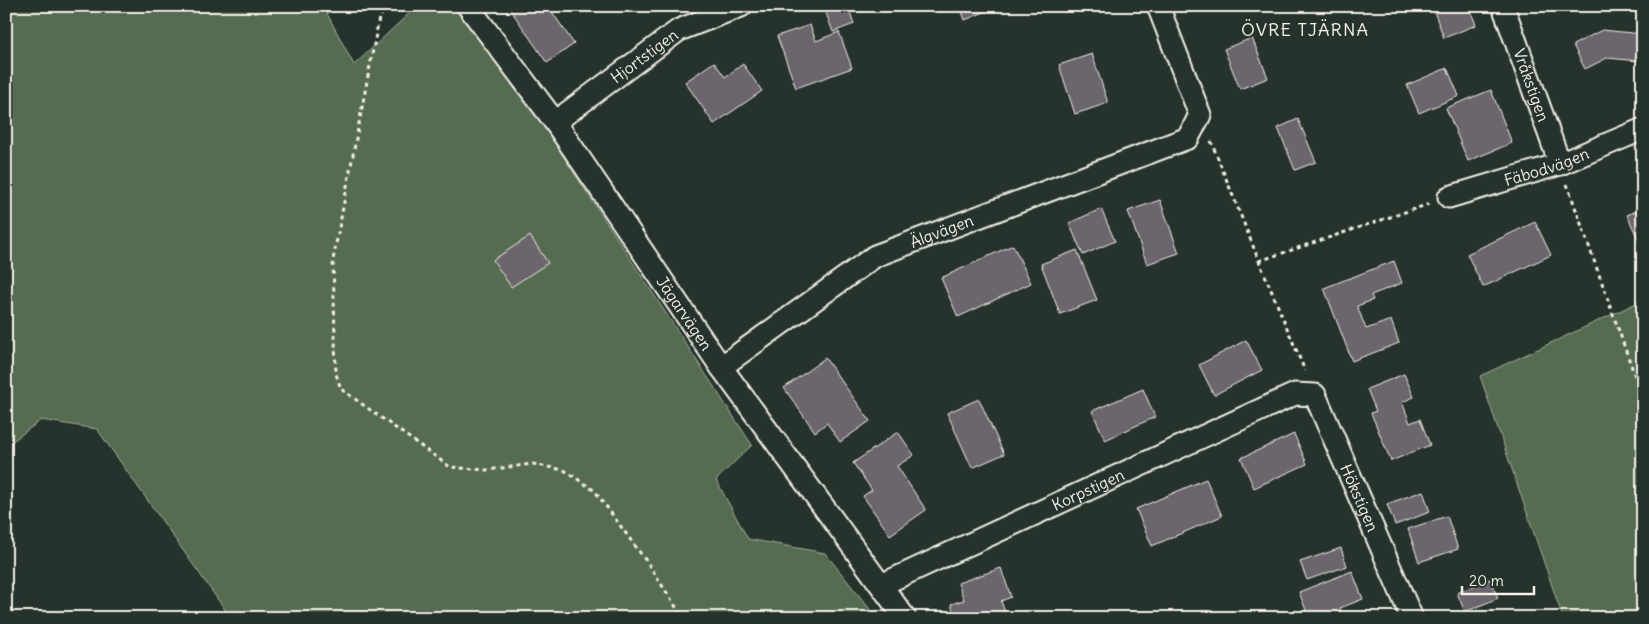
<svg xmlns="http://www.w3.org/2000/svg" width="1649" height="624" font-family="Delius,sans-serif">
	<style>
		.green { fill: #566c51; stroke: #a5ae9c }
		.building { fill: #6c656d; stroke: #f4f1e8 }
		.lines { fill: none; stroke-linecap: round; stroke-linejoin: round }
		.minor-casing { stroke: #f4f1e8; stroke-width: 25 }
		.path { stroke: #f4f1e8; stroke-width: 3; stroke-dasharray: 4 4; stroke-linecap: butt }
		.minor { stroke: #26332d; stroke-width: 21 }
		.labels { text-anchor: middle; dominant-baseline: central; stroke-width: 4; stroke-linejoin: round; paint-order: stroke }
		.street-label { font-size: 16px; fill: #f4f1e8; stroke: #26332d }
		.neighbourhood-label { font-size: 18px; letter-spacing: 1px; fill: #f4f1e8; stroke: #26332d }
	</style>
	<rect width="100%" height="100%" fill="#26332d"/>
	<filter id="ink" filterUnits="userSpaceOnUse"><feTurbulence type="fractalNoise" baseFrequency=".02" numOctaves="2"/><feDisplacementMap in="SourceGraphic" scale="10" xChannelSelector="R" yChannelSelector="G"/><feConvolveMatrix kernelMatrix="1 2 1 2 8 2 1 2 1" color-interpolation-filters="sRGB"/></filter>
	<g filter="url(#ink)">
		<path class="green" d="M6 6H323L354 65 417 6H456L522 93 752 445 716 480 748 539 825 553 877 618H231L97 429 41 420 6 446Z
			M1643 300V618H1563L1480 376Z"/>
		<path class="building" d="M508 6H548L574 44 547 63Z
			M844 6H848L854 24 833 32 826 13Z
			M960 6H999L965 20Z
			M1432 6H1469L1476 25 1444 38Z
			M810 25 816 41 839 32 852 68 796 88 777 36Z
			M1602 30 1642 34 1640 61 1607 58 1585 69 1573 45Z
			M1252 38 1268 78 1240 89 1224 49Z
			M1092 54 1108 103 1075 114 1059 65Z
			M714 62 725 77 743 64 762 91 714 124 685 82Z
			M1447 68 1459 96 1419 113 1407 85Z
			M1491 90 1512 143 1468 161 1446 108Z
			M1298 119 1316 162 1295 170 1278 128Z
			M1160 200 1179 253 1147 264 1128 211Z
			M1643 208V250L1627 215Z
			M1101 209 1115 241 1083 255 1069 223Z
			M1535 222 1551 255 1483 287 1467 254Z
			M530 236 548 263 511 287 493 260Z
			M1013 245 1031 283 958 317 941 278Z
			M1077 250 1097 300 1060 314 1041 264Z
			M1394 261 1402 283 1371 295 1373 300 1357 306 1366 329 1391 320 1399 343 1352 361 1324 288Z
			M1246 340 1262 370 1214 395 1199 365Z
			M825 358 870 421 840 442 827 423 815 432 784 388Z
			M1404 374 1414 397 1402 402 1410 423 1420 419 1430 445 1391 461 1371 413 1376 411 1367 389Z
			M1143 389 1155 417 1105 440 1092 411Z
			M979 399 1004 454 972 468 947 413Z
			M898 432 914 455 897 466 926 510 890 535 863 496 872 490 853 463Z
			M1294 434 1307 464 1254 488 1241 458Z
			M1206 479 1222 516 1152 546 1136 509Z
			M1423 491 1430 512 1395 525 1387 504Z
			M1447 516 1458 549 1419 562 1408 529Z
			M1341 548 1347 566 1307 580 1300 562Z
			M1001 568 1011 597 1001 601 1007 618H955L951 604 964 600 958 583Z
			M1352 571 1363 599 1340 608 1343 618H1309L1299 592Z
			M1490 579 1498 598 1465 612 1457 593Z"/>
		<g class="lines">
			<g class="minor-casing">
				<g id="minor">
					<path id="s1" d="M468 6 555 122 721 367 905 618"/>
					<path id="s2" d="M1503 6 1560 164"/>
					<path id="s3" d="M555 122 679 30 741 6"/>
					<path id="s4" d="M1449 197 1560 164 1643 129"/>
					<path id="s5" d="M721 367 875 256 1188 138 1200 115 1158 6"/>
					<path id="s6" d="M881 585 1295 394 1315 395 1412 618"/>
				</g>
			</g>
			<path class="path" d="M388 6 379 18 333 260 336 374 341 389 450 467 486 470 533 464 564 470 595 491 649 565 683 618
				M1211 141 1259 261 1305 371
				M1567 184 1643 399
				M1259 261 1429 204"/>
			<use href="#minor" class="minor"/>
		</g>
	</g>
	<g class="labels">
		<g class="street-label">
			<text stroke="none"><textPath href="#s3" startOffset="111">Hjortstigen</textPath></text>
			<text stroke="none"><textPath href="#s2" startOffset="84">Vråkstigen</textPath></text>
			<text stroke="none"><textPath href="#s4" startOffset="102">Fäbodvägen</textPath></text>
			<text stroke="none"><textPath href="#s5" startOffset="261">Älgvägen</textPath></text>
			<text stroke="none"><textPath href="#s1" startOffset="376">Jägarvägen</textPath></text>
			<text stroke="none"><textPath href="#s6" startOffset="228">Korpstigen</textPath></text>
			<text stroke="none"><textPath href="#s6" startOffset="588">Hökstigen</textPath></text>
		</g>
		<g class="neighbourhood-label">
			<text x="1305" y="29">ÖVRE TJÄRNA</text>
		</g>
	</g>
	<rect width="1649" height="624" fill="none" stroke="#26332d" stroke-width="25"/>
	<rect x="12" y="12" width="1624" height="599" fill="none" stroke="#f4f1e8" stroke-width="2" filter="url(#ink)"/>
	<path d="M1462 586v8h72v-8" fill="none" stroke="#f4f1e8" stroke-width="2.5"/>
	<text x="1469" y="586" font-size="15" fill="#f4f1e8" stroke="#26332d" stroke-width="4" paint-order="stroke">20 m</text>
</svg>
